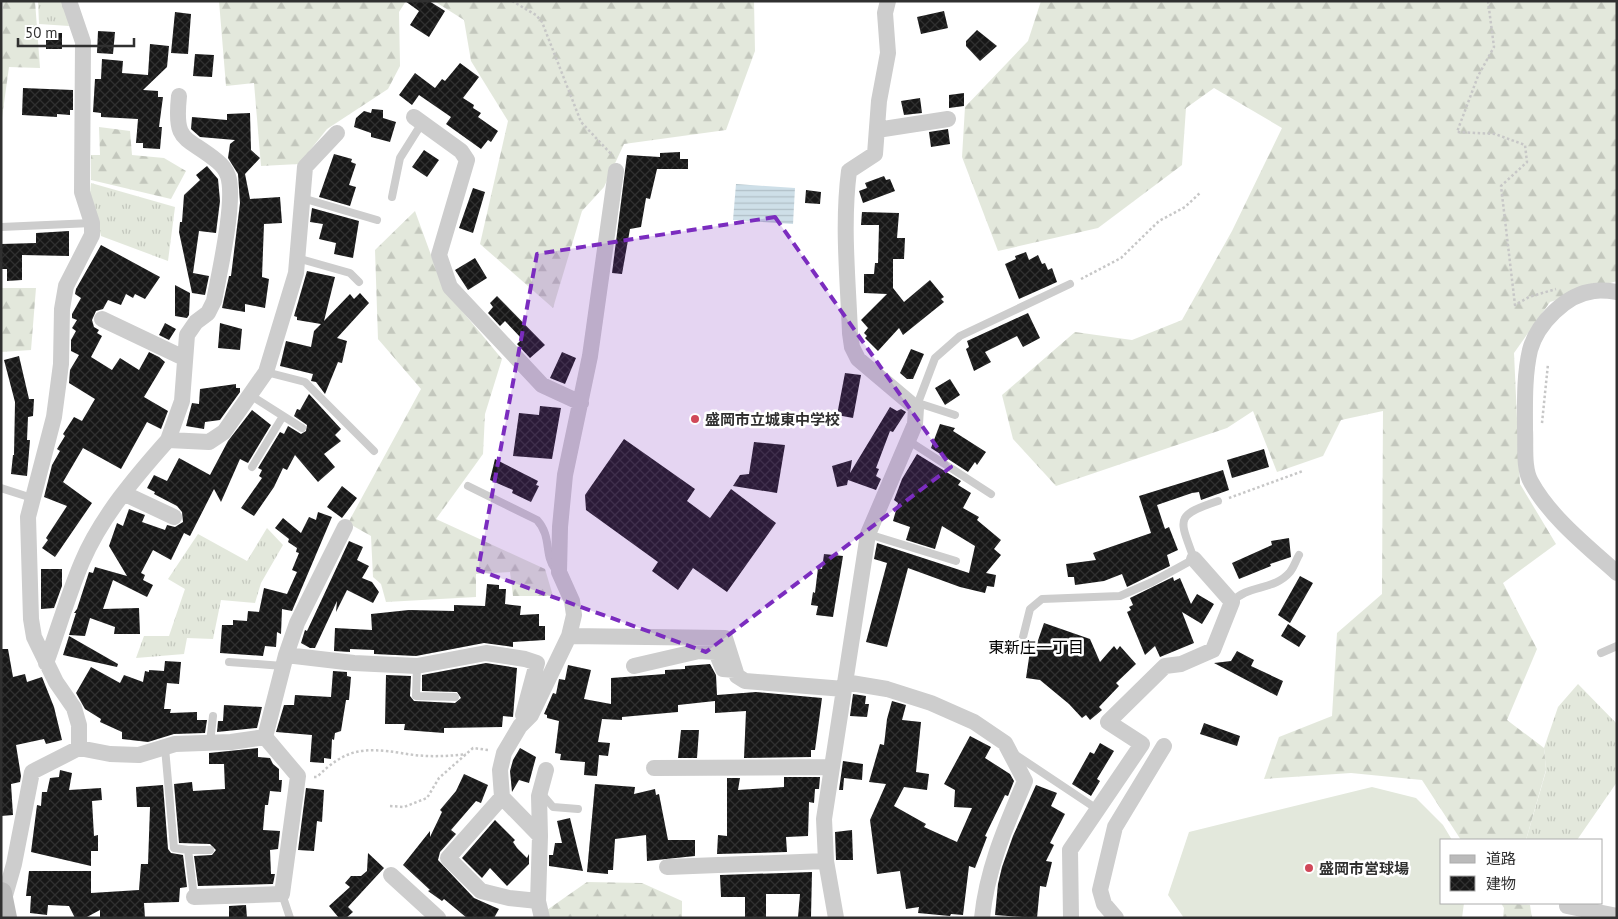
<svg xmlns="http://www.w3.org/2000/svg" width="1618" height="919" font-family="'PT Sans','Noto Sans JP',sans-serif">
	<style>
		.grass { fill: url(#grass-tufts) }
		.forest { fill: url(#forest-firs) }
		.pitch { fill: #e3e8dc }
		.water { fill: url(#water-rules) }
		.building { fill: url(#building-cross-hatch) }
		.lines { fill: none; stroke-linecap: round; stroke-linejoin: round }
		.path { stroke: #c7c7c7; stroke-width: 2.5; stroke-dasharray: 2.5 2.5; stroke-linecap: butt }
		.lane { stroke: #cdcdcd; stroke-width: 8 }
		.street { stroke: #cdcdcd; stroke-width: 16 }
		.secondary { stroke: #bababa; stroke-width: 22 }
		.marked { fill: #7b2cbf; fill-opacity: 0.2; stroke: #7b2cbf; stroke-width: 4; stroke-dasharray: 10 6; stroke-linejoin: round }
		.poi-dot { fill: #d04859; stroke: #fff; stroke-width: 2 }
		.labels { text-anchor: middle; dominant-baseline: central; stroke-width: 5; stroke-linejoin: round; paint-order: stroke }
		.poi-label { font-size: 15px; font-weight: bold; fill: #303030; stroke: #fff; text-anchor: start }
		.neighbourhood-label { font-size: 16px; fill: #000; stroke: #fff }
	</style>
	<defs>
		<pattern id="grass-tufts" width="24" height="20" patternUnits="userSpaceOnUse" patternTransform="scale(1.25)"><rect width="24" height="20" fill="#e3e8dc"/><path d="M3 7l-1-3M5 7V3M7 7l1-3M15 17l-1-3M17 17v-4M19 17l1-3" fill="none" stroke="#c3c7bd"/></pattern>
		<pattern id="forest-firs" width="22" height="20" patternUnits="userSpaceOnUse" patternTransform="scale(1.25)"><rect width="22" height="20" fill="#e3e8dc"/><path d="M5 1l3.5 6h-7zM16 11l3.5 6h-7z" fill="#c3c7bd"/></pattern>
		<pattern id="water-rules" width="6" height="5" patternUnits="userSpaceOnUse" patternTransform="scale(1.25)"><rect width="6" height="5" fill="#cedfe8"/><path d="M0 2.5h6" fill="none" stroke="#b1c0c7"/></pattern>
		<pattern id="building-cross-hatch" width="8" height="8" patternUnits="userSpaceOnUse" patternTransform="scale(1.25)"><rect width="8" height="8" fill="#171717"/><path d="M0 0l8 8M0 8l8-8" fill="none" stroke="#303030"/></pattern>
	</defs>
	<rect width="100%" height="100%" fill="#fff"/>
	<path class="grass" d="M38 1H64L69 26 39 24Z
		M91 183 175 207 168 261 101 236 90 193Z
		M267 528 283 545 261 583 255 603 221 600 213 639 187 638 184 654 136 658 144 636H169L185 589 168 579 198 534 247 561Z
		M1578 684 1617 724V782L1577 840H1526L1546 771 1544 748 1558 707Z"/>
	<path class="forest" d="M3 1H35L40 68 9 67 1 125Z
		M219 1H406L399 12 400 66 388 89 327 129 299 164 261 166 254 83 226 86Z
		M434 1H754L755 51 726 130 624 144 604 187 582 211 553 308 480 244 508 121 471 61 464 20Z
		M1041 1H1617V281L1550 302 1514 353 1520 484 1556 544 1503 583 1537 649 1507 720 1544 748 1546 770 1526 840H1461L1422 780 1351 773 1264 779 1279 737 1332 716 1337 633 1382 594 1383 411 1341 420 1323 456 1277 472 1253 411 1227 428 1056 486 1013 439 1002 395 1075 332 1132 340 1182 320 1232 231 1282 128 1214 88 1186 108 1182 165 1098 228 998 251 962 157 965 107 1028 41Z
		M99 127 130 131 132 155 164 158 186 171 171 199 91 180V155H100Z
		M415 211 443 288 502 359 485 414 483 454 436 519 545 569 553 596H513L510 572 476 574V597L386 602 381 584 373 577 371 536 348 523 421 389 378 339 375 250Z
		M1 288H36L31 350 1 352Z
		M587 882 642 883 682 901V918H549L547 910Z
		M1501 903 1530 905 1532 918H1503L1504 908Z"/>
	<path class="pitch" d="M1372 787 1416 798 1443 825 1452 840H1442V903H1464L1462 918H1184L1168 895 1189 832Z"/>
	<path class="water" d="M736 184 795 188 793 224 733 220Z"/>
	<path class="building" d="M405 1H429L445 11 429 37 410 25 419 11Z
		M944 11 948 28 921 34 917 17Z
		M175 12 191 14 188 54 171 53Z
		M977 30 997 46 980 61 966 46V41Z
		M98 31 115 32 113 54 97 53Z
		M46 33H62V49H46Z
		M150 44 169 46 167 67 143 90 158 91V97H163L159 127H162L160 149 143 148V143H136L138 119 101 117V113L93 112 95 79H101L102 59 123 61 122 73 148 75Z
		M195 54 214 55 212 77 193 76Z
		M460 63 479 77 463 98 474 105 473 108 481 113 478 117 498 131 491 142 488 140 481 149 446 124 451 117 419 95 412 105 399 95 415 73 435 88 442 79 445 81Z
		M23 88 73 90V110H70V115L57 114V117L22 115Z
		M964 93V106L949 108V95Z
		M920 98 922 113 904 115 901 101Z
		M372 109 383 110V118L396 122 390 142 371 137V133L354 127 356 118 364 111 371 113Z
		M250 113 251 150 260 158 245 174 250 199 280 197 282 223 264 224 262 277 269 279 265 308 245 304V312L222 308 229 276H231L240 203 238 174 228 158 230 144 235 140 200 137 191 129 192 117 227 120V114Z
		M948 129 950 144 931 147 929 132Z
		M424 150 439 160 427 177 412 167Z
		M680 152V159H688V169H657L650 199 646 198 641 227 630 229 622 274 612 273 627 155 660 157V153Z
		M334 154 352 159 351 162 356 164 349 185 356 187 350 206 319 197Z
		M207 166 218 179 220 201 216 233 199 231 193 273 209 276 205 295 192 293 179 232 180 222H182L184 195 200 180 196 175Z
		M884 176 886 180 890 179 895 191 863 203 859 191 867 188 865 183Z
		M473 188 485 192 473 233 459 228Z
		M806 190 821 192 820 204 805 203Z
		M312 208 359 221 353 258 334 254 336 243 319 239 323 224 310 222Z
		M862 212 899 213 897 238H905L904 259H893V288L904 302 930 280 944 297 941 299 944 302 903 335 899 328 878 351 865 338 867 336 864 333 868 328 861 320 887 294 864 293V274H874L875 263H878L879 225H861Z
		M69 231V256L22 255V280L7 281V269H1V244L36 243V233Z
		M101 245 160 277 145 299 135 294 133 298 126 294 121 305 108 300 103 309 96 311 92 320 94 327 99 330 97 333 102 336 91 357 112 370 120 358 139 370 149 352 159 357 165 362 144 397 168 411 161 429 147 422 121 469 83 448 63 482 92 503 55 557 42 548 48 540 46 538 67 506 44 497 52 465 60 451 57 449 65 436 63 434 74 417 82 421 95 399 69 383 70 370 79 355 71 351V340L76 331 72 328 77 320 72 318V314L81 298 75 294 76 289Z
		M1026 252 1029 260 1038 255 1042 264 1045 263 1048 270 1052 268 1057 282 1019 299 1005 264 1016 259 1015 256Z
		M475 258 487 278 468 290 455 270Z
		M307 271 335 277 324 321 350 294 354 299 360 293 369 303 337 338 347 341 342 363 338 362 325 394 316 382 311 381 313 374 280 366 286 341 311 347 314 331 321 324 297 320V317L294 316Z
		M175 285 190 293 189 315 187 318 175 316Z
		M497 296 545 345 530 358 517 344 522 339 505 321 500 326 488 313 493 307 490 303Z
		M1028 313 1040 338 1023 347 1017 336 985 352 991 362 974 371 966 349 969 347 967 341Z
		M165 323 176 329 169 340 159 335Z
		M220 323 242 329 240 350 218 348Z
		M911 349 924 354 913 379H907L900 373Z
		M562 352 576 358 565 384 550 378Z
		M19 356 29 399H34L33 416 28 417 27 440H30L27 476 11 474 13 455H14L15 402 4 360Z
		M845 373 861 375 853 418 837 415Z
		M950 379 960 395 945 405 935 388Z
		M236 384V388H240V392L220 420 205 422 204 429 186 426 192 403 199 404 200 389Z
		M309 394 341 429 335 435 341 441 324 454 335 467 318 482 295 455 287 470 283 468 274 487 254 516 241 508 262 478 259 476 262 470 258 468 280 432 284 434 288 426 301 434 306 431 307 425 294 416 297 409 300 410Z
		M540 406 561 408 552 459 513 456 519 413 539 415Z
		M890 407 897 411 901 409 906 412 893 432 890 431 876 468 879 469 876 476 881 479 876 490 848 480 847 485 837 487 832 466 852 460 850 473Z
		M252 410 271 425 248 463 240 459 221 502 214 489 190 536 184 533 171 560 153 550 141 573 145 575 143 580 153 585 147 597 113 580 103 609 139 608 140 634H114L115 627 90 618 85 636 69 635 76 613H74L77 609 89 572 93 573 95 567 127 576 109 546 117 523 123 526 129 509 145 515 142 522 165 530 167 525 175 527 183 522 182 512 177 506 154 494 155 492 147 488 154 475 167 481 179 458 210 475 228 441Z
		M940 424 955 428 953 431 986 452 977 465 975 462 968 472 931 448Z
		M624 439 695 489 687 501 710 518 731 489 776 523 727 592 693 568 678 590 652 571 658 562 586 510 585 495Z
		M754 442 785 445 777 493 733 486 740 475 749 474Z
		M1264 449 1269 467 1232 478 1227 460Z
		M917 454 961 481 958 485 971 493 963 508 979 517 977 520 1001 540 994 549 1001 555 986 573 996 575 994 587 987 586 985 593 960 587 908 568 887 647 866 642 887 563 874 559 877 543 969 573 975 546 942 526 935 549 906 540 910 527 893 521 898 503 894 500 902 479Z
		M495 459 538 481 536 485 539 486 531 502 512 493 513 490 490 480Z
		M1223 470 1229 490 1201 500 1199 492 1192 493 1157 505 1165 529 1169 527 1178 550 1167 555 1170 566 1127 587 1122 574 1104 581 1075 585 1074 577H1068L1066 564 1096 560 1093 553 1151 533 1139 496Z
		M342 486 357 498 342 518 327 507Z
		M318 512 332 517 292 611 282 609 281 634 277 632 276 647 265 646 263 656 220 653 222 625H233V620L247 621 248 611 259 612 264 588 287 594 297 572 292 570 299 553 296 552 297 548 288 542 289 539 275 528 283 518 301 533 309 517 316 520Z
		M1289 538 1291 557 1270 564 1271 566 1239 579 1232 563 1272 545 1271 541Z
		M349 541 363 547 357 560 369 566 362 578 372 582 379 592 373 603 347 590 336 612 337 601 315 648H310L301 643 305 630 307 631Z
		M824 554 843 556 833 617 816 615 818 606 811 605 813 592 815 593 818 568 822 569Z
		M41 569H62V586L54 608 41 609Z
		M1300 576 1313 583 1290 623 1278 615Z
		M1173 577 1174 581 1180 578 1191 604 1197 594 1214 604 1202 624 1182 612 1194 643 1160 657 1155 646 1145 655 1127 612 1131 610 1129 607 1133 605 1130 598Z
		M487 584 499 585V589H506L505 604 521 606 520 615 539 614V626H545V640L513 642V647L484 643 416 656 374 654V650L350 649V652L334 651 335 628 372 630 371 614 409 610 454 611V605L485 606Z
		M1044 623 1090 639 1100 662 1114 646 1117 650 1120 646 1136 664 1116 683 1119 686 1099 707 1102 710 1090 720 1086 715 1082 718 1069 704 1040 680 1026 678 1030 651 1034 652Z
		M1288 624 1306 636 1299 647 1281 636Z
		M69 636 118 664 117 667 63 655Z
		M1 649H8L13 677 25 674 27 682 42 677 54 707 62 740 46 744 44 739 16 745 21 776 20 782 11 784 13 815 1 816Z
		M1237 651 1254 660 1251 666 1283 681 1277 696 1214 663 1231 661Z
		M165 661 181 662 179 684 167 683 164 709H171L170 713 197 712V720H207L205 733 174 734 148 742 122 739V732L100 722 101 719 85 709 76 693 91 667 120 683 124 675 143 682 145 671 149 672V670L164 671Z
		M486 663 517 668 513 717 503 716 502 727 444 728V733L404 730 405 724H385L386 675 411 676 410 696 414 701 455 703 461 698 457 692 422 691V675Z
		M710 664 716 675 717 695 756 692 822 698 815 750H811V757L744 758 746 711 715 713V701L678 705V712L622 717V720L602 719 598 742 610 743 608 756 599 755 597 776 584 775 585 762 560 760 561 754 555 753 559 721 547 718V715L544 714 553 693 556 694 559 679 565 680 568 665 591 670 584 699 611 704V678L665 674V670L685 669V666Z
		M333 671 347 672V676L351 677 349 700H346L341 731 335 733 334 740 332 739 331 759 324 758V763L310 762 312 735 276 732 284 705H294L295 695 331 697Z
		M853 694 866 696 865 704H869L867 717 850 716Z
		M892 701 906 705 902 720 921 722 916 772 929 774 927 790 904 787 894 806 926 824 924 827 957 842 972 808 954 807 955 790 944 784 970 736 991 747 985 758 1010 774 1014 781 1008 796 1005 795 985 836 987 837 975 868 969 866 963 915 951 914 950 916 918 913 919 907 906 909 900 871 877 874 870 820 886 784 869 782 880 744 884 745 887 719Z
		M224 705 262 707 257 728 217 732 218 721H223Z
		M1204 723 1240 736 1237 746 1200 734Z
		M681 730H699L697 758H678Z
		M1100 743 1114 751 1097 779 1100 781 1091 796 1072 784 1090 752 1094 754Z
		M258 748V757L270 758 273 764 279 769V780H282L281 792 270 791 268 805H265L263 830 280 831 278 849 270 850 271 874H275L273 884 198 886 194 856 212 855 216 850 210 844 179 843 174 784 192 782 193 791 225 789 224 764H209V753Z
		M520 748 536 757 529 783 519 780 512 792 510 771 513 760Z
		M843 761 863 764 862 780 844 778 843 790H839Z
		M60 770 72 773 69 790 101 788 102 800 92 801 94 836 98 835V851H91V866L31 852 37 805 41 806 42 792H47L50 778 59 777Z
		M464 774 488 785 481 803 476 801 451 830 456 834 440 852 438 860 474 898 499 909 494 918H467L444 899 442 901 428 891 430 890 403 865 430 831V837L442 812 440 810 456 791Z
		M784 777H820L819 789H815L814 803 809 802 808 836 786 837 787 852 717 854 718 835 727 836V778H740L738 790 784 787Z
		M595 784 635 787 634 794 655 789 656 795 659 794 668 840H695V856L647 861 646 835 615 839 613 870H608V874L587 872Z
		M163 785 168 849 171 853 183 855 187 887 180 888 179 902 144 903 145 918H100V910L85 918H75L69 906 48 905 47 915 30 913 31 896H26L29 871H91V893L139 890 141 864H148L150 807H137L136 787Z
		M1036 785 1057 793 1051 806 1065 814 1050 843 1054 845 1046 861 1052 862 1046 887 1040 886 1037 918 995 915 998 884 1002 867 1013 836Z
		M306 788 324 790 322 822 317 821 314 851 298 850Z
		M570 818 583 871 549 866V855H553L555 843H562L557 821Z
		M495 820 515 840 513 842 517 848 527 858 529 854V864L507 886 490 868 482 878 462 858Z
		M852 830 853 860H836L835 832Z
		M368 853 384 868 348 907 353 912 346 918H339L329 906 350 887 345 883 351 876H361L367 871Z
		M812 872 811 917H798L800 894H766V918H745V897H721L720 875Z
		M246 905 247 918H229V906Z"/>
	<g class="lines">
		<path class="path" d="M512 1 536 15 542 22 581 122 613 156
			M1488 1 1494 47 1478 76 1457 132 1495 134 1525 145 1527 162 1501 186 1515 305 1529 297 1556 289
			M1081 279 1121 258 1159 221 1185 207 1201 192
			M1542 423 1548 364
			M1229 498 1303 471
			M314 777H317C345 749 363 747 401 753 422 757 444 757 466 754
			M390 806 404 807 427 798 439 778 473 748 488 750"/>
		<path class="lane" d="M392 197 400 158 422 123
			M302 198 377 220
			M1 227 92 223
			M297 258 350 273 359 282
			M266 372 305 382 374 451
			M250 395 302 428
			M918 403 955 415
			M916 408 935 358 960 336 1070 284
			M909 441 991 494
			M252 467 283 416
			M468 486 537 520C552 536 544 555 555 569
			M1 488 32 498
			M868 534 956 561
			M1232 602C1248 584 1274 591 1290 572 1294 567 1296 560 1299 555
			M1022 641 1030 609 1042 599 1120 596 1152 582 1194 559C1180 519 1173 516 1218 501
			M1601 653 1617 646
			M229 662 283 666
			M417 666 416 696 455 697
			M210 743 213 716
			M165 748 174 848 188 850 194 897
			M1016 755 1097 809
			M541 793 553 807 578 809
			M188 850H210
			M282 894 290 918"/>
		<path class="street" d="M69 1 83 42 82 192 92 223V235L66 286 62 309 61 364 54 417 28 517 31 619 34 637 56 682 74 708 79 725V748
			M414 117 461 151 467 160 439 255 450 287 542 385 581 403
			M877 130 948 119
			M1617 292C1610 291 1601 290 1594 291 1566 294 1537 324 1530 350 1524 376 1525 404 1525 430 1526 445 1523 468 1531 482 1550 517 1588 547 1617 573
			M102 319 184 358
			M168 440 182 401 187 335 196 322 208 313 214 301C219 274 236 200 228 176 226 170 222 165 217 161 185 135 174 144 179 96
			M125 494 174 517
			M569 636 725 638 737 676 745 681 844 689
			M286 655 297 623 345 527
			M46 663C58 630 68 595 82 562 101 517 136 476 168 440L209 442 224 432 266 372 296 273 305 167 337 133
			M634 666 699 651 716 652 723 669 735 670
			M845 682 887 689 931 703 974 722 1005 743 1025 781C1006 826 987 868 982 918
			M654 768 832 767
			M502 797 448 858 481 891 509 898 538 901
			M540 836 539 796 546 770
			M667 867 826 861
			M391 875 438 918
			M194 897 282 894 298 776 265 737
			M4 899 14 864 32 772 79 748 110 754 139 755 175 744 231 742 265 737 286 655 354 663 417 666 486 653 525 659 537 663 523 715
			M1567 906 1617 916
			M542 918 538 901 540 836 502 797 500 770 504 753 520 726 531 715 569 636 574 615 572 601 559 572 560 527 565 475 590 356 616 171
			M836 918 826 861 824 819 868 534 915 424 916 408 858 359 852 347 850 333C848 279 842 225 849 171L875 154 879 101 888 53 885 13 888 1
			M1071 918 1070 850 1142 744 1108 722 1165 666 1181 664 1213 650 1232 602 1194 559
			M1116 918 1104 904 1100 890 1115 827 1164 746"/>
		<path class="secondary" d="M1 893 6 918"/>
	</g>
	<path class="marked" d="M775 217 951 467 706 652 478 570 537 254Z"/>
	<g class="poi-dot">
		<circle cx="695" cy="419" r="5"/>
		<circle cx="1309" cy="868" r="5"/>
	</g>
	<g class="labels">
		<g class="poi-label">
			<text x="705" y="419">盛岡市立城東中学校</text>
			<text x="1319" y="868">盛岡市営球場</text>
		</g>
		<g class="neighbourhood-label">
			<text x="1036" y="647">東新庄一丁目</text>
		</g>
	</g>
	<rect width="1618" height="919" fill="none" stroke="#303030" stroke-width="5"/>
	<rect x="1440" y="839" width="162" height="65" fill="#ffffff" stroke="#acacac"/>
	<rect x="1450" y="855" width="25" height="8" fill="#bababa" stroke="#acacac"/>
	<text x="1486" y="864" font-size="15" fill="#303030">道路</text>
	<rect x="1450" y="876" width="25" height="15" fill="url(#building-cross-hatch)" stroke="#acacac"/>
	<text x="1486" y="889" font-size="15" fill="#303030">建物</text>
	<path d="M18 38v8h116v-8" fill="none" stroke="#303030" stroke-width="2.5"/>
	<text x="25" y="38" font-size="15" fill="#303030" stroke="#ffffff" stroke-width="4" paint-order="stroke">50 m</text>
</svg>
